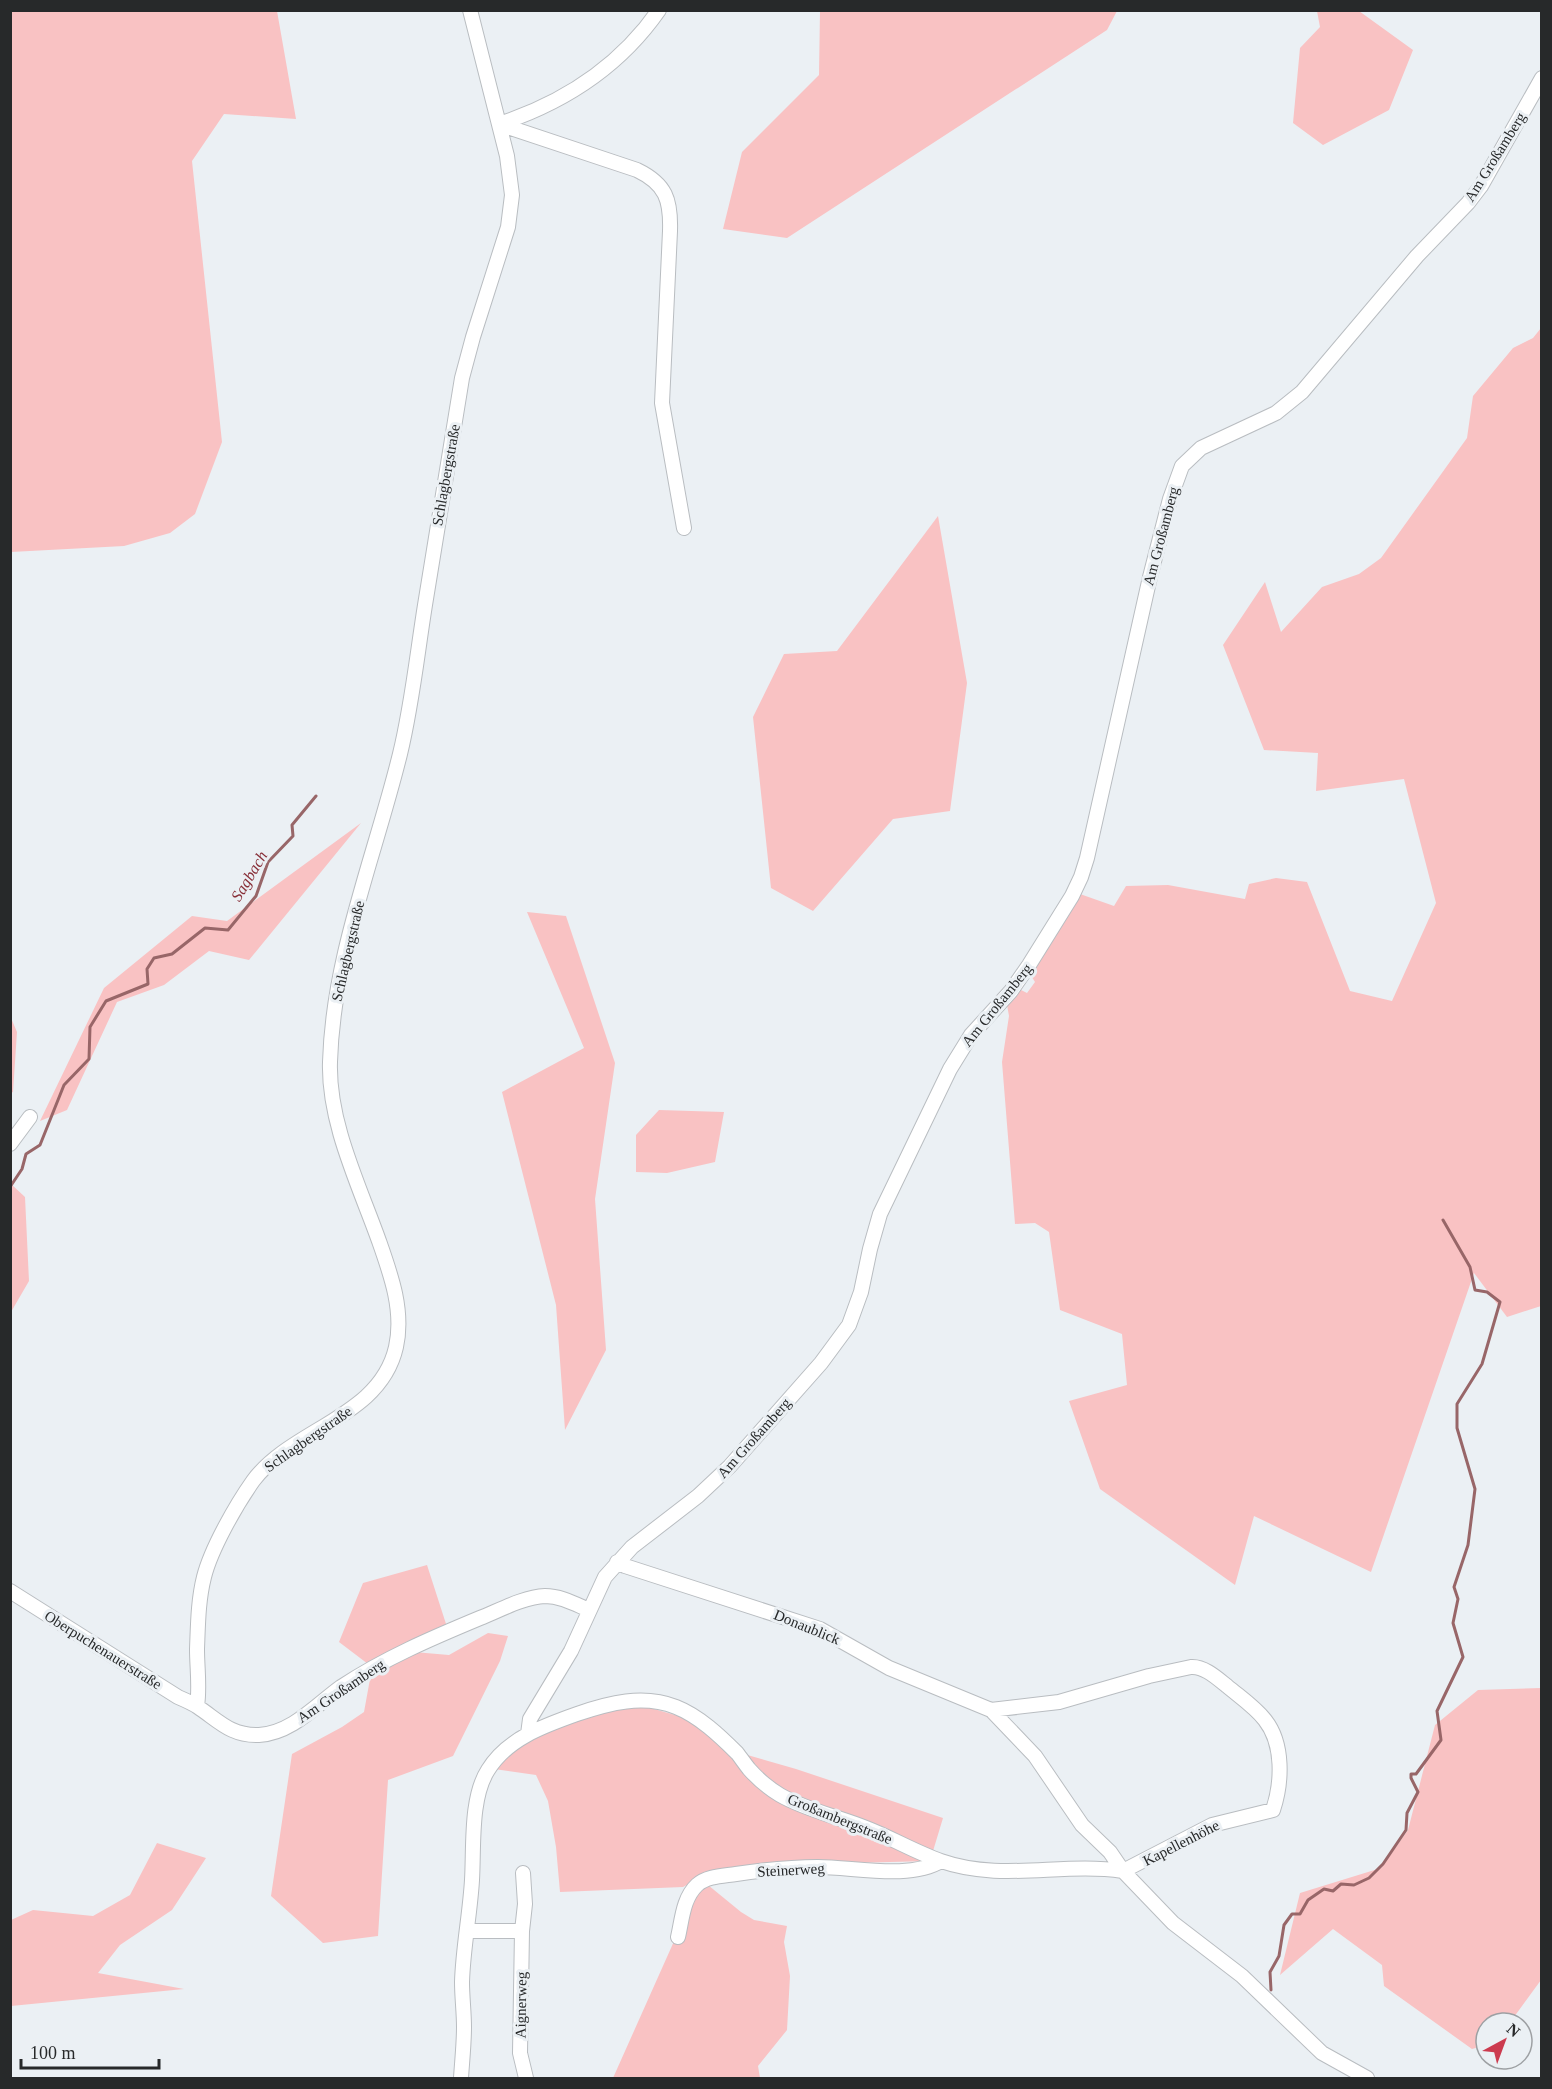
<svg xmlns="http://www.w3.org/2000/svg" width="1552" height="2089" font-family="'Times New Roman',serif">
	<style>
		.green { fill: #f9c2c3 }
		.lines { fill: none; stroke-linecap: round; stroke-linejoin: round }
		.stream { stroke: #986668; stroke-width: 3 }
		.minor-casing { stroke: #b9bdc1; stroke-width: 16 }
		.minor { stroke: #fff; stroke-width: 14 }
		.labels { text-anchor: middle; dominant-baseline: central; stroke-width: 6; stroke-linejoin: round; paint-order: stroke }
		.street-label { font-size: 15px; fill: #27292a; stroke: #ebf0f4 }
		.water-label { font-size: 16px; font-style: italic; fill: #882f38; stroke: #ebf0f4 }
	</style>
	<rect width="100%" height="100%" fill="#ebf0f4"/>
	<path class="green" d="M11 10 277 11 296 119 224 114 192 161 222 442 195 514 170 533 124 546 11 552Z
		M820 11V10L1117 11 1107 30 787 238 723 229 742 152 819 75Z
		M1317 11H1359L1413 50 1389 110 1323 145 1293 123 1300 48 1320 27Z
		M1541 328V1306L1507 1317 1474 1273 1371 1572 1254 1516 1235 1585 1100 1489 1069 1401 1127 1385 1122 1334 1060 1310 1049 1232 1035 1223 1015 1224 1002 1062 1009 1016 1007 1005 1019 989 1027 993 1035 982 1030 974 1080 894 1114 906 1126 886 1168 885 1245 899 1249 884 1276 878 1307 882 1350 991 1392 1001 1436 903 1404 779 1316 791 1318 753 1264 750 1223 645 1265 582 1281 632 1322 587 1359 574 1381 558 1467 438 1473 396 1513 348 1533 338Z
		M938 516 967 683 950 811 893 819 813 911 771 888 753 717 784 654 837 651Z
		M361 823 249 960 209 951 164 985 117 1002 67 1110 40 1121 104 988 192 916 227 921Z
		M527 912 566 916 615 1063 595 1199 606 1350 565 1430 556 1305 502 1092 584 1048Z
		M11 1018 17 1032 13 1092 11 1093Z
		M659 1110 724 1112 715 1162 667 1173 636 1172V1135Z
		M11 1184 25 1197 29 1281 11 1312Z
		M427 1565 447 1627 368 1664 339 1642 363 1583Z
		M488 1633 508 1636 500 1661 453 1756 388 1780 378 1936 323 1943 271 1896 292 1754 342 1727 364 1712 370 1679 414 1652 449 1655Z
		M1541 1688V1980L1514 2017V2023H1486V2045L1472 2049 1384 1986 1382 1965 1333 1929 1280 1975 1300 1893 1381 1868 1408 1830 1435 1725 1478 1690Z
		M640 1705 682 1717 701 1728 723 1748 796 1769 943 1818 930 1861 770 1865 712 1871 683 1887 560 1892 556 1847 548 1801 536 1775 494 1769 522 1745 564 1724 596 1712Z
		M157 1843 206 1858 172 1910 120 1945 98 1973 184 1989 11 2006V1920L33 1910 93 1916 130 1895Z
		M708 1885 741 1912 754 1920 787 1926 784 1942 790 1976 787 2030 758 2066 760 2078H613L696 1892Z"/>
	<g class="lines">
		<path class="stream" d="M10 1187 22 1169 26 1154 40 1145 64 1085 89 1059 90 1027 106 1001 148 984 147 969 154 958 172 954 205 928 228 930 256 896 268 862 293 836 292 825 316 796
			M1271 1990 1270 1972 1279 1956 1284 1925 1292 1914H1300L1308 1900 1324 1889 1333 1891 1341 1884 1354 1885 1369 1878 1383 1864 1406 1830 1407 1813 1418 1792 1411 1778V1774H1416L1441 1740 1437 1711 1463 1657 1453 1623 1458 1599 1454 1587 1468 1545 1475 1489 1457 1428V1404L1482 1364 1500 1302 1487 1292 1475 1290 1470 1267 1443 1220"/>
		<g class="minor-casing">
			<path id="minor" d="M499 124 637 170C666 184 671 200 670 231L662 403 684 528
				M499 124C563 103 620 66 659 10
				M10 1144 30 1117
				M617 1562 625 1566 820 1629 889 1668 991 1710 1059 1702 1149 1676 1191 1667C1204 1666 1217 1678 1227 1686 1240 1697 1255 1707 1265 1720 1284 1744 1282 1783 1273 1810L1212 1825 1123 1871
				M10 1591 178 1697C185 1700 192 1703 198 1707 219 1721 231 1736 259 1735 292 1733 316 1705 341 1687 385 1658 432 1638 480 1618 500 1610 524 1597 545 1596 561 1596 575 1604 589 1610
				M197 1706C200 1688 197 1668 197 1649 198 1625 198 1601 204 1577 211 1549 236 1505 253 1481 292 1428 380 1418 396 1347 404 1311 391 1275 379 1241 359 1185 328 1122 330 1062 333 956 375 856 400 754 412 705 417 655 425 605 437 529 450 454 462 378L473 337 508 227 512 195 507 156 470 10
				M991 1710 1035 1756 1082 1825 1110 1852 1123 1871 1173 1923 1242 1976 1322 2053 1367 2078
				M528 1734 530 1719 571 1651 605 1577 632 1547 698 1496 730 1466 821 1363 849 1325 861 1292 870 1249 880 1214 950 1069 971 1035 1011 991 1029 965 1072 896 1081 877 1087 858 1150 577 1170 499 1182 466 1201 448 1276 413 1302 392 1417 256 1468 203 1481 186 1542 78
				M523 1873 525 1904 522 1931 520 2053 526 2078
				M467 1931H522
				M678 1937C682 1920 683 1898 697 1885 707 1876 723 1876 736 1874 763 1870 791 1867 818 1867 854 1867 910 1880 941 1861
				M461 2078C462 2062 464 2044 464 2027 464 2012 462 1997 462 1982 463 1948 470 1914 472 1880 474 1847 470 1798 488 1770 507 1739 543 1726 577 1714 609 1703 643 1694 676 1707 699 1716 720 1736 737 1753 741 1758 745 1764 749 1769 757 1778 770 1789 780 1795 806 1810 839 1817 866 1828 892 1838 915 1852 941 1861 1001 1882 1062 1862 1123 1871"/>
		</g>
		<use href="#minor" class="minor"/>
	</g>
	<g class="labels">
		<g class="street-label">
			<text transform="translate(1495 157) rotate(-58)">Am Großamberg</text>
			<text transform="translate(446 475) rotate(-80)">Schlagbergstraße</text>
			<text transform="translate(1161 536) rotate(-75)">Am Großamberg</text>
			<text transform="translate(348 951) rotate(-77)">Schlagbergstraße</text>
			<text transform="translate(997 1005) rotate(-51)">Am Großamberg</text>
			<text transform="translate(754 1438) rotate(-48)">Am Großamberg</text>
			<text transform="translate(308 1439) rotate(-35)">Schlagbergstraße</text>
			<text transform="translate(807 1627) rotate(22)">Donaublick</text>
			<text transform="translate(103 1650) rotate(32)">Oberpuchenauerstraße</text>
			<text transform="translate(341 1691) rotate(-34)">Am Großamberg</text>
			<text transform="translate(840 1819) rotate(22)">Großambergstraße</text>
			<text transform="translate(1181 1843) rotate(-27)">Kapellenhöhe</text>
			<text transform="translate(791 1870) rotate(-3)">Steinerweg</text>
			<text transform="translate(521 2005) rotate(-89)">Aignerweg</text>
		</g>
		<g class="water-label">
			<text transform="translate(249 876) rotate(-59)">Sagbach</text>
		</g>
	</g>
	<rect width="1552" height="2089" fill="none" stroke="#27292a" stroke-width="24"/>
	<g transform="translate(1504 2041) rotate(41)"><circle r="28" fill="#ebf0f4" stroke="#9da0a3" stroke-width="1.5"/>
	<path d="M0-4.5L10 22L0 15L-10 22Z" fill="#cc3b4f"/>
	<text y="-9" font-size="16" font-weight="bold" text-anchor="middle" fill="#27292a">N</text>
	</g>
	<path d="M21 2059v9h138v-9" fill="none" stroke="#27292a" stroke-width="3"/>
	<text x="30" y="2059" font-size="18" fill="#27292a" stroke="#ebf0f4" stroke-width="4.5" paint-order="stroke">100 m</text>
</svg>
